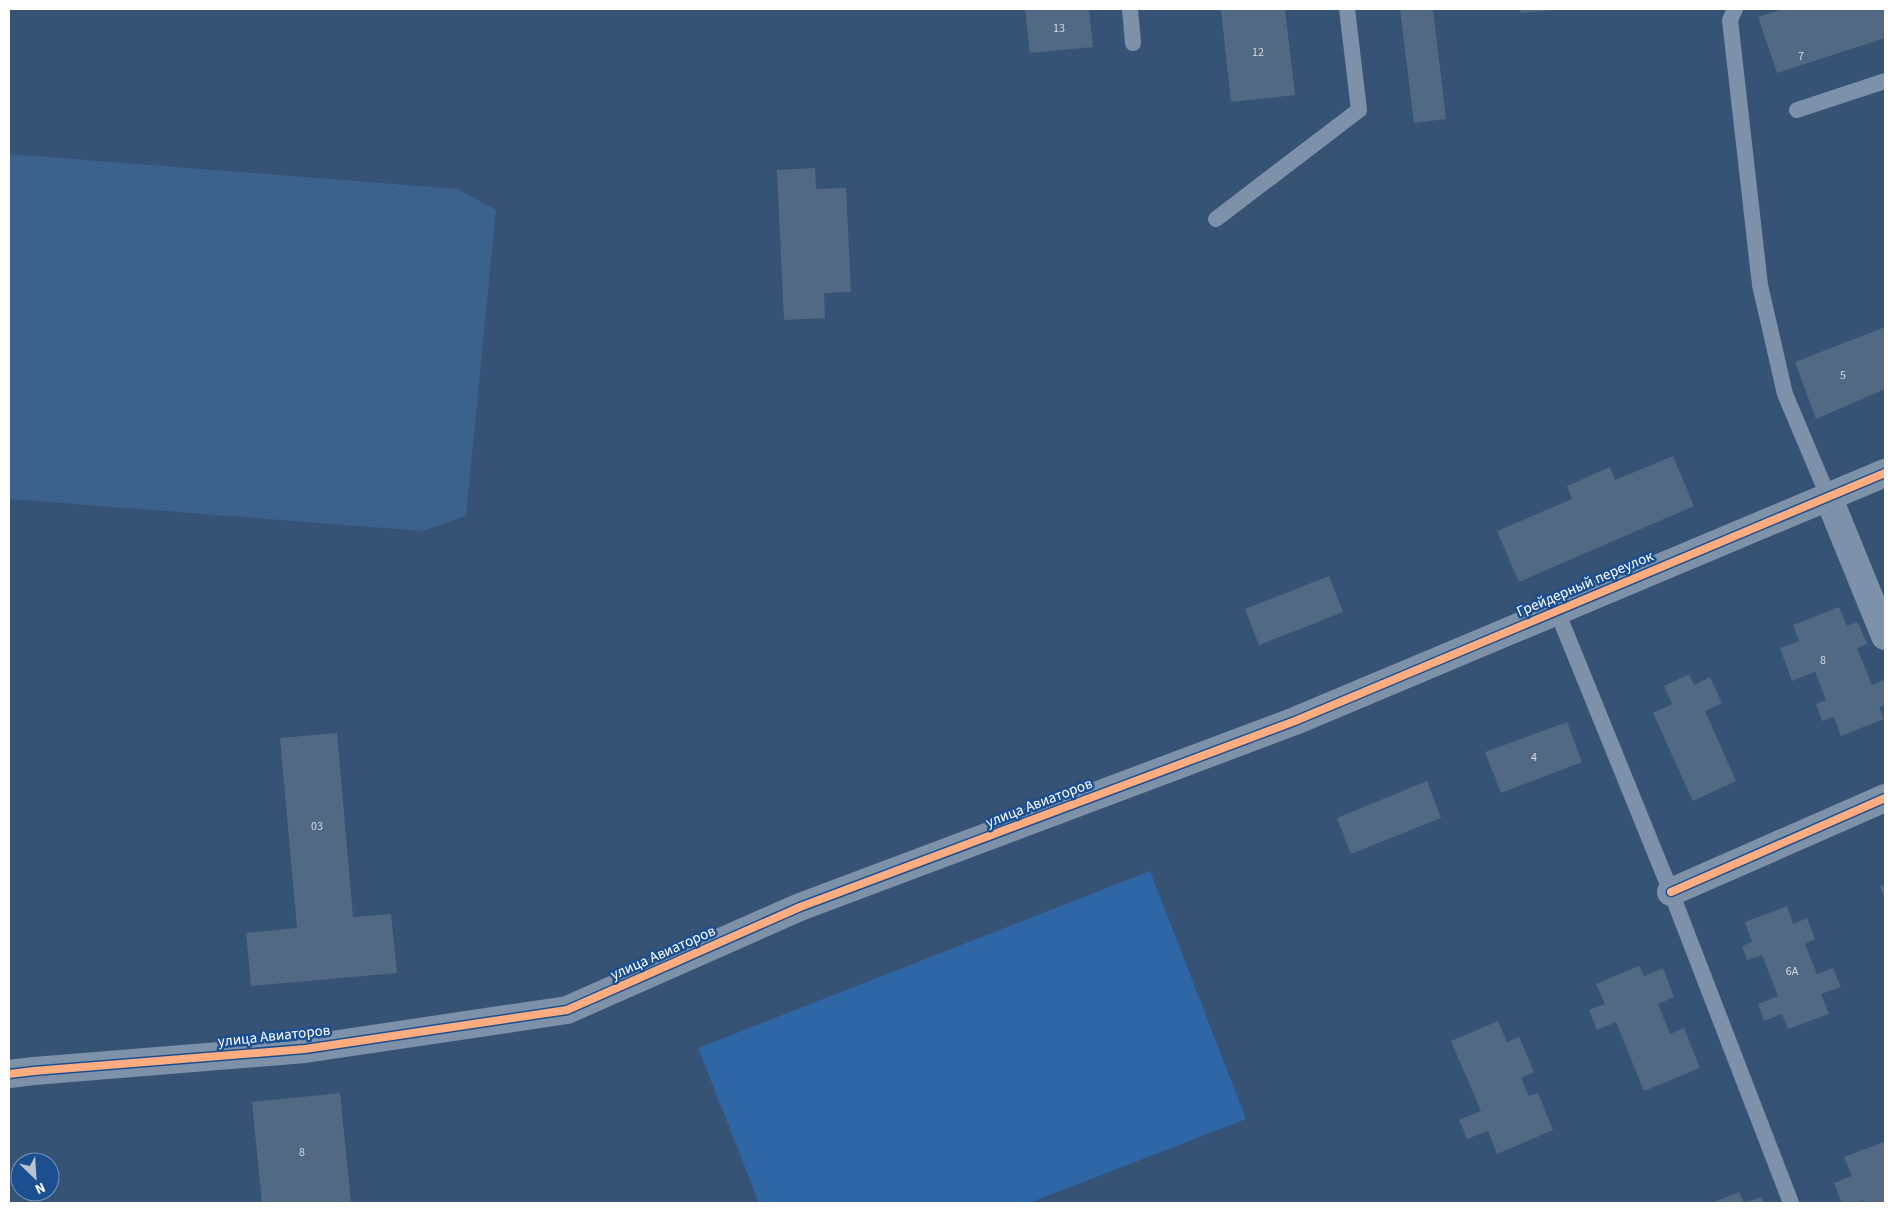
<svg xmlns="http://www.w3.org/2000/svg" width="1894" height="1212" font-family="'Source Sans 3',sans-serif">
	<style>
		.green { fill: #2f66a5 }
		.water { fill: #3b618d }
		.building { fill: #526984 }
		.lines { fill: none; stroke-linecap: round; stroke-linejoin: round }
		.service { stroke: #7d92a8; stroke-width: 16 }
		.minor { stroke: #7d92a8; stroke-width: 28 }
		.cycleway-casing { stroke: #1b4f8f; stroke-width: 11 }
		.cycleway { stroke: #ffac80; stroke-width: 8 }
		.labels { text-anchor: middle; dominant-baseline: central; stroke-width: 5; stroke-linejoin: round; paint-order: stroke }
		.number-label { font-size: 12px; fill: #d4dae0 }
		.street-label { font-size: 15px; fill: #fff; stroke: #1b4f8f }
	</style>
	<rect width="100%" height="100%" fill="#365274"/>
	<path class="green" d="M1150 871 1246 1119 1029 1203H759L698 1048Z"/>
	<path class="water" d="M9 154 458 189 496 210 466 516 423 531 9 499Z"/>
	<path class="building" d="M1025 9H1089L1093 47 1030 53Z
		M1221 9H1285L1295 95 1231 102Z
		M1400 9H1433L1446 119 1414 123Z
		M1520 9H1554V10L1521 13Z
		M1784 9H1885V38L1777 73 1758 17Z
		M815 168 816 189 846 188 851 292 824 293 825 318 784 320 777 170Z
		M1885 327V389L1816 419 1795 362Z
		M1673 456 1694 506 1519 582 1497 531 1572 499 1567 486 1610 467 1615 480Z
		M1329 576 1343 612 1259 645 1245 609Z
		M1839 607 1847 626 1858 622 1867 644 1857 648 1872 685 1884 680 1885 683V705L1879 707 1884 719 1841 736 1834 717 1822 721 1816 704 1826 700 1815 672 1792 681 1780 648 1799 641 1793 625Z
		M1689 674 1694 685 1710 677 1722 703 1705 711 1736 781 1693 801 1653 713 1672 704 1664 686Z
		M1567 722 1582 762 1501 793 1485 752Z
		M337 733 353 917 391 914 397 973 251 986 246 933 297 928 280 738Z
		M1427 781 1441 818 1351 854 1337 818Z
		M1885 884V900L1880 886Z
		M1787 906 1793 924 1807 918 1815 939 1805 944 1817 974 1833 968 1841 987 1821 994 1829 1014 1788 1029 1782 1014 1764 1021 1758 1004 1778 996 1762 955 1747 960 1742 946 1752 942 1745 922Z
		M1639 966 1644 976 1663 968 1674 997 1658 1004 1670 1034 1684 1028 1700 1068 1644 1091 1616 1022 1597 1030 1589 1010 1605 1004 1596 984Z
		M1498 1021 1507 1042 1519 1037 1534 1072 1521 1078 1529 1096 1538 1093 1553 1130 1497 1154 1488 1131 1467 1139 1459 1120 1481 1111 1451 1041Z
		M340 1093 351 1203H262L252 1102Z
		M1884 1142 1885 1203H1864L1863 1200 1855 1203H1842L1834 1183 1852 1176 1844 1157Z
		M1739 1192 1744 1203H1712Z
		M1761 1197 1764 1203H1744Z"/>
	<g class="lines">
		<path class="service" d="M1130 9 1133 43
			M1735 9 1730 20 1760 285 1785 394 1828 496
			M1797 110 1885 81
			M1216 219 1359 110 1347 9
			M1557 611 1671 892 1791 1203"/>
		<path class="minor" d="M1828 496 1885 636
			M1671 892 1885 798
			M9 1074 34 1071 305 1049 567 1010 800 907 1295 721 1885 473"/>
		<g class="cycleway-casing">
			<path id="cycleway" d="M1671 892 1885 798
				M9 1074 34 1071 305 1049 567 1010 800 907 1295 721 1885 473"/>
		</g>
		<use href="#cycleway" class="cycleway"/>
	</g>
	<g class="labels">
		<g class="number-label">
			<text x="1059" y="28">13</text>
			<text x="1258" y="52">12</text>
			<text x="1801" y="56">7</text>
			<text x="1843" y="375">5</text>
			<text x="1823" y="660">8</text>
			<text x="1534" y="757">4</text>
			<text x="317" y="826">03</text>
			<text x="1792" y="971">6А</text>
			<text x="302" y="1152">8</text>
		</g>
		<g class="street-label">
			<text transform="translate(1585 584) rotate(-23)">Грейдерный переулок</text>
			<text transform="translate(1039 803) rotate(-21)">улица Авиаторов</text>
			<text transform="translate(663 953) rotate(-24)">улица Авиаторов</text>
			<text transform="translate(274 1036) rotate(-6)">улица Авиаторов</text>
		</g>
	</g>
	<rect width="1894" height="1212" fill="none" stroke="#ffffff" stroke-width="20"/>
	<g transform="translate(35 1177) rotate(155)"><circle r="24" fill="#1b4f8f" stroke="#7695bc"/>
	<path d="M0-4L9 19L0 12L-9 19Z" fill="#b9c2ce"/>
	<text y="-8" font-size="14" font-weight="bold" text-anchor="middle" fill="#ffffff">N</text>
	</g>
</svg>
